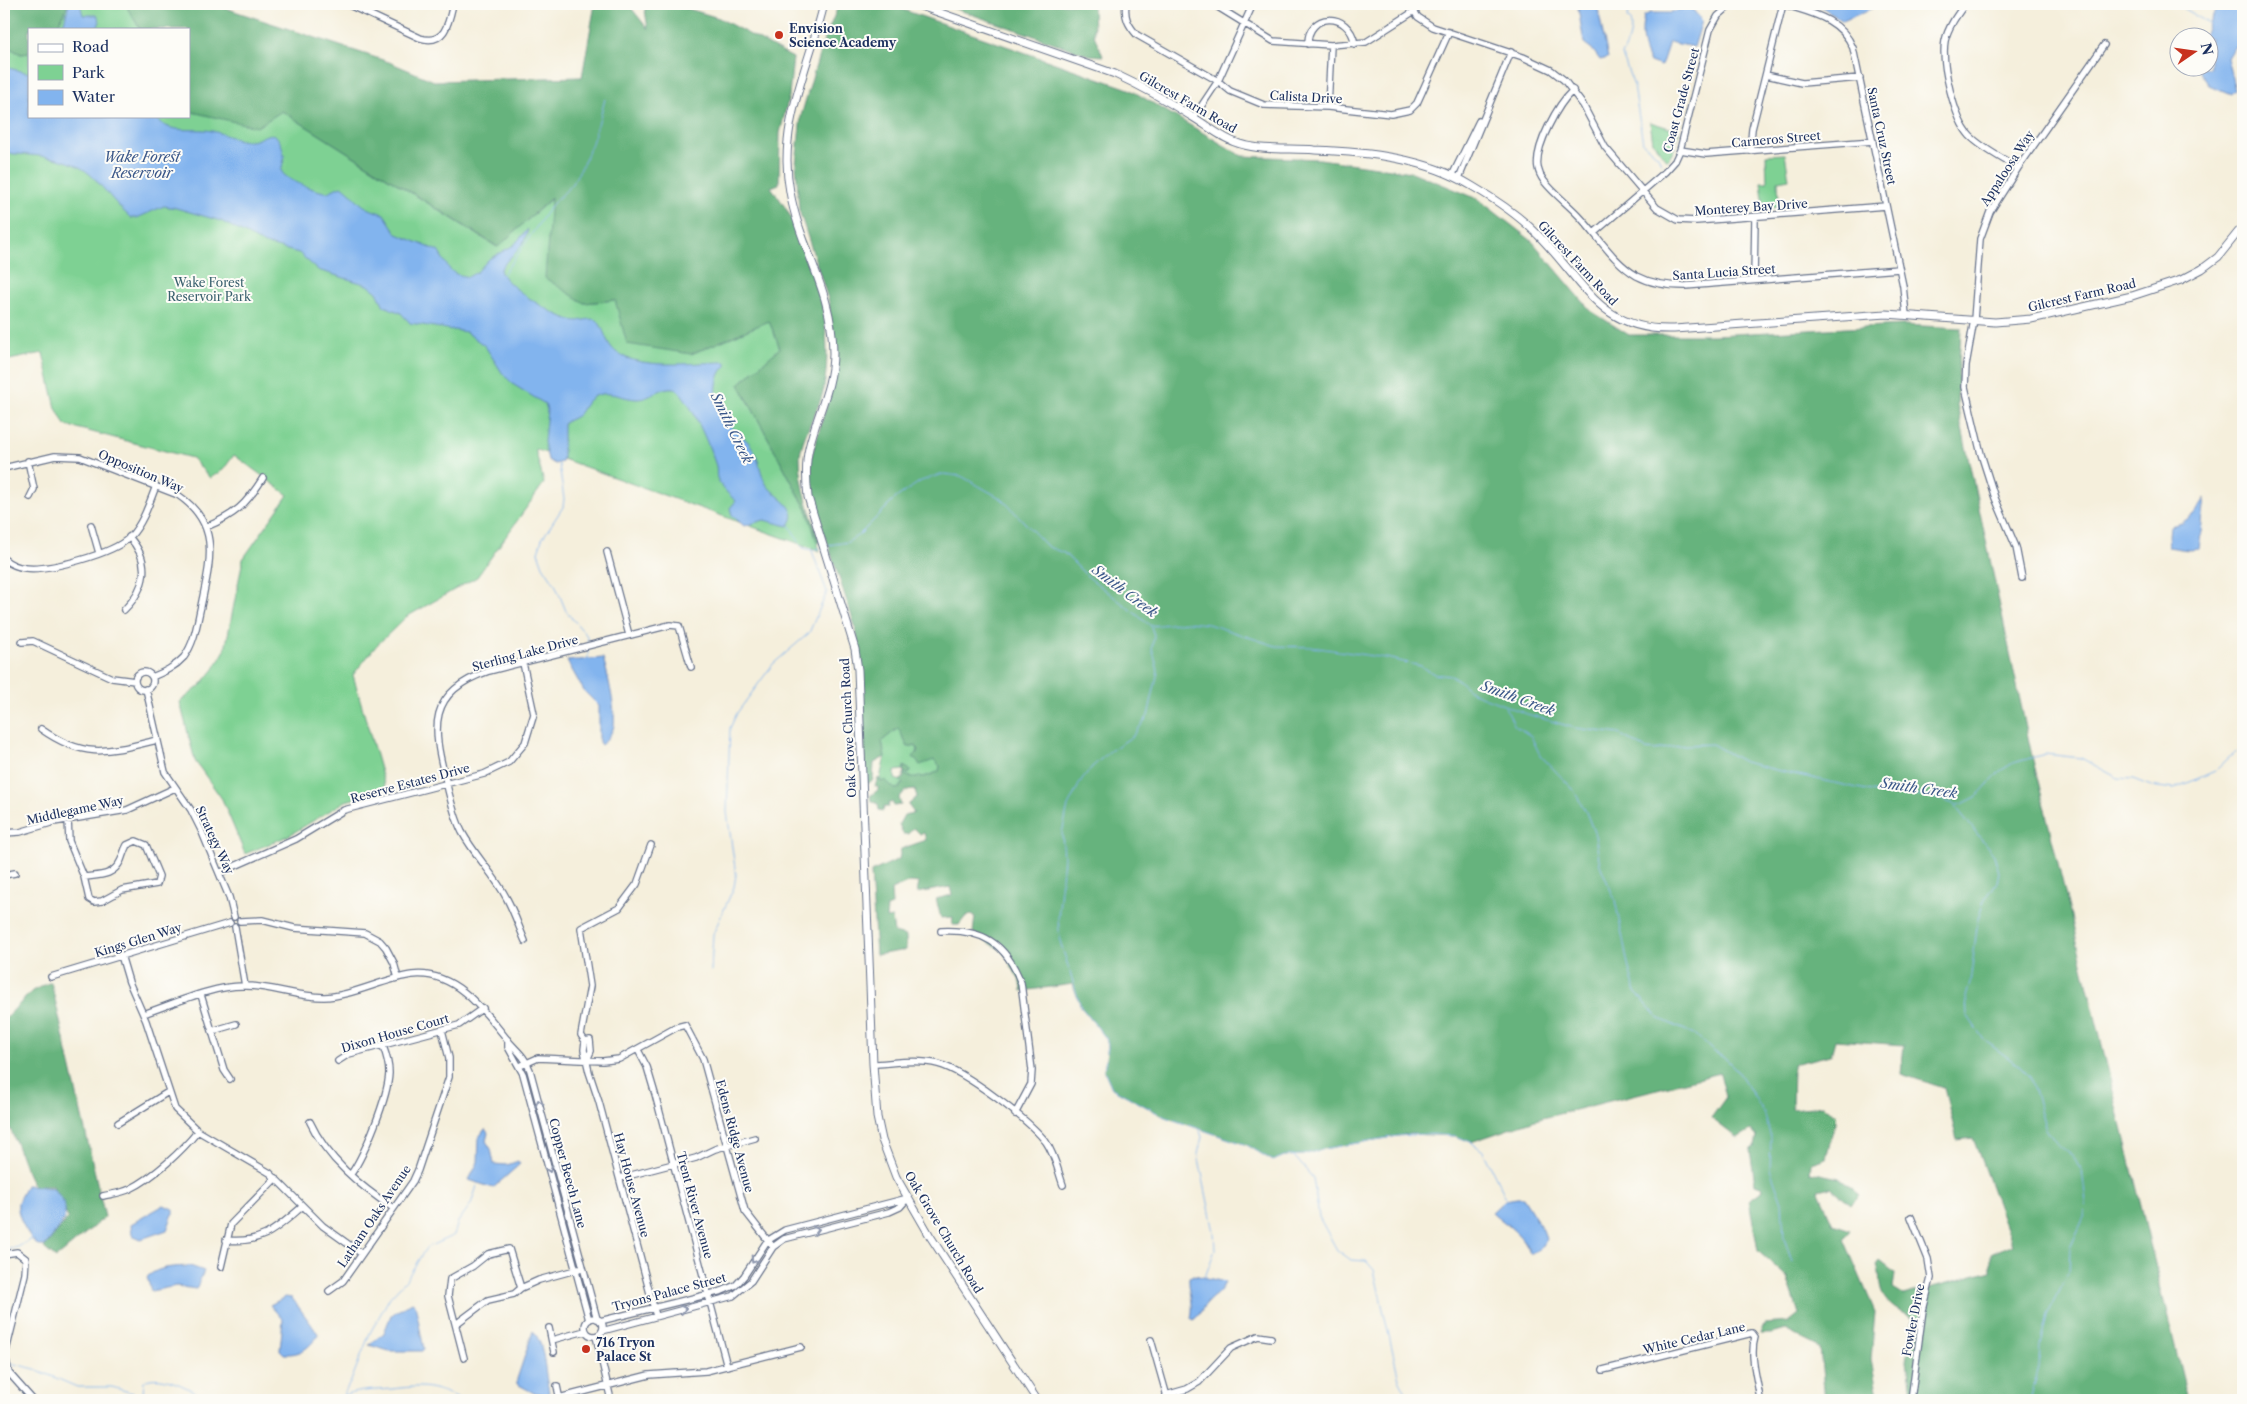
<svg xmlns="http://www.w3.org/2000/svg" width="2247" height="1404" font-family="'Libre Caslon Text',serif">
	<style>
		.green { fill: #7ed193; stroke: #4c8078 }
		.forest { fill: #66b37d; stroke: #40716e }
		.water { fill: #82b4ee; stroke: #4e72a6 }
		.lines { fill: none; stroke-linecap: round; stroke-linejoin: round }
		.stream { stroke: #82b4ee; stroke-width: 1 }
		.minor-casing { stroke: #67728a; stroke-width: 8 }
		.major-casing { stroke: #67728a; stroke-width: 9 }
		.minor { stroke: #fff; stroke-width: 5.5 }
		.major { stroke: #fff; stroke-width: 7 }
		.oneway { stroke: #8d97ae }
		.poi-dot { fill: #c8321e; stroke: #fdfcf7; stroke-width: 2 }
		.labels { text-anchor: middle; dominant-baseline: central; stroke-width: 4; stroke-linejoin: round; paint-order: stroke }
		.poi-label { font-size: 12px; font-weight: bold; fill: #1b2f5e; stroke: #fdfcf7; text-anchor: start }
		.street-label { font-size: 12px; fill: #1b2f5e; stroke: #fdfcf7 }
		.park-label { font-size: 12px; fill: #39606e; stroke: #fdfcf7 }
		.water-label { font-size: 14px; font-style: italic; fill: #3a5789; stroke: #fdfcf7 }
	</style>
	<rect width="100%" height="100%" fill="#fdfcf7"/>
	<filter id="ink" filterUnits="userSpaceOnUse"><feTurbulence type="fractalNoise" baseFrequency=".02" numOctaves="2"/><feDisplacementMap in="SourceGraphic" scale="10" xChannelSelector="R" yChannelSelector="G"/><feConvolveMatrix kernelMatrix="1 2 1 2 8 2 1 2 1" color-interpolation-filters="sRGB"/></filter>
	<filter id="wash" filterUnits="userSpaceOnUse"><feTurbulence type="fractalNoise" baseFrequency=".0096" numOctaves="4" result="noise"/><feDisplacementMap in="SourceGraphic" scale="20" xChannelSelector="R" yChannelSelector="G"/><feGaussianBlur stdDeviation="1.12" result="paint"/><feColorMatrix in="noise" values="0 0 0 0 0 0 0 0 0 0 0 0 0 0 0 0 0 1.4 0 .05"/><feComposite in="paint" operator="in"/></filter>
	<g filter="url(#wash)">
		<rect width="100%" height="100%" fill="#f5efdc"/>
		<path class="green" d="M67 4H125L140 29H56Z
			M4 45 21 54 29 53V116H189V107L192 112 282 111 497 247 552 198 584 303 615 300 691 354 769 321 780 348 739 384 808 512 820 551 535 449 544 483 477 577 406 617 376 646 353 675 386 790 346 801 288 836 245 854 222 799 195 761 180 702 201 685 214 669 225 650 243 559 288 495 234 455 223 470 210 478 192 458 65 425 56 408 43 353 4 361Z
			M1650 122 1679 131 1674 149 1667 161 1653 142Z
			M1785 154 1789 179 1778 181 1779 207 1764 208 1761 182H1767L1766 155Z
			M898 728 908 747 916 745C921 756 934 756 940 766L939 771C928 777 915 780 903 775L904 772 908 774 910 770 904 767 903 770 895 771V779L904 782 900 788 895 789 881 782 880 778 885 757 882 741Z"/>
		<path class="forest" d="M4 4H68L56 29H29V53L21 54 4 45Z
			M125 4H213L389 62 434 81 582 77 595 4H628L648 29 644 4H672L719 18 793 58 789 96 780 133 779 184 771 187C812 239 837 327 823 392 818 412 801 437 800 457 800 486 811 514 820 542H817L808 512 739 384 780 348 769 321 691 354 627 344 615 300 584 303 545 278 551 198 498 247 282 111 257 127 192 112 189 107V29H140Z
			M839 4H883L895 7 1129 89 1242 156 1320 159 1412 172 1478 199 1532 241 1591 311 1629 335H1714L1903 325 1961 328 1957 405 2032 756 2188 1400H1912L1907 1361 1913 1318C1899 1312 1882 1303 1880 1285 1879 1277 1880 1273 1877 1265L1880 1261 1895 1273 1893 1289 1903 1295 1991 1271V1254L2012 1244 1973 1138 1957 1140 1944 1088 1901 1074 1904 1045 1835 1040 1831 1055 1793 1064 1792 1109 1823 1106 1837 1115 1826 1158 1811 1163 1810 1172 1839 1178 1860 1195 1851 1204 1831 1187 1818 1190 1833 1224 1851 1230 1844 1239 1875 1312 1871 1360 1879 1400H1825L1820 1348 1785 1330 1771 1334H1760L1764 1324 1789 1322 1799 1314 1787 1277 1758 1251 1749 1200 1763 1190 1762 1186 1755 1184 1750 1150 1755 1146 1757 1137 1751 1130 1737 1138 1711 1118 1726 1097 1720 1073 1535 1120 1471 1142 1456 1136 1409 1134 1323 1149 1303 1155 1284 1156 1273 1161 1247 1145 1165 1117 1112 1088 1104 1070 1108 1046 1106 1038 1081 1007 1073 984 1022 991 1021 983 1003 951 973 933 975 916 972 914 966 916 959 925H952L953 917 941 918 936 899 952 895 950 887 917 893 919 883 910 882 891 890 892 905 887 907 886 919 892 918 894 933 906 936V950L876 955 871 872 899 859 901 849 926 840 924 833 920 834 914 828 908 834H903L899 824 904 815 914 813 908 805 917 797 915 790 905 791 899 798 901 805 894 806 892 802 888 804 889 807H884L883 811 879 810 878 804 871 800 870 796 878 790V787L875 786 878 778 881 782 885 780 895 789 900 788V785L903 784 900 780 903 779 904 766 910 770 908 774 904 772V775C916 779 927 778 939 771L940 766 934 760 920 765 913 757 918 751 916 745 908 747 898 728 882 741 885 757 874 763 873 780 865 785 863 680 856 629 815 505 810 482 811 458 832 387 835 363 829 302 799 210 796 164 801 116 821 48Z
			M951 4H1093L1094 35 1103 56 1089 55 950 7Z
			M51 982 105 1217 56 1258 44 1248 68 1218 53 1186H34C21 1165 18 1139 4 1118V1020L32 991Z"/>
		<path class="water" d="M69 4H80L83 15H97L100 21 97 29H62Z
			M1581 4H1592L1598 9 1608 58 1600 60 1592 49 1584 43 1578 8Z
			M1823 4H1877V6L1843 21 1822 7Z
			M2221 4H2243V45L2233 48 2227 58 2235 90 2231 94 2209 85 2197 68H2210V38L2203 37 2213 15Z
			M1690 6 1702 21 1694 47 1669 42 1661 66 1650 62C1642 49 1640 32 1644 16L1650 13H1671Z
			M4 67 29 73V116H154C169 136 192 127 212 131 226 134 235 141 250 141 259 141 266 132 275 135 281 141 285 152 284 160 283 164 281 168 282 172 285 180 320 193 328 192 333 190 337 187 342 186 362 201 356 206 384 214L397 234 438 251 450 270 456 274 468 277 477 272 489 259 514 245 528 229C523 251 511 253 500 270 503 285 555 316 571 320 580 323 588 317 597 320 604 328 605 340 612 348 631 372 698 362 726 362V366C712 377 715 409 726 422 735 433 746 436 753 449 760 460 760 474 766 484 774 497 804 508 788 526L764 520 744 526 732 515 730 508 736 501C729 495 721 487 717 478 716 474 717 470 716 466 712 452 687 391 674 388 660 386 651 399 638 399 622 399 605 387 590 399 585 403 583 409 579 414 574 419 568 419 563 424V457L562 462 555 464 548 460 544 442 547 410 545 404 514 385 503 374 485 346 466 332 410 323 401 313 384 306 377 292 368 285 318 270 299 253 265 244 221 221 176 208 164 206 137 218H131C118 207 107 192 95 179 71 154 35 156 4 153Z
			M2205 498 2199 549 2188 550 2168 547 2170 526 2182 523 2196 512Z
			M603 658C607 671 618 717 613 729 611 734 605 742 601 745L599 742V706L584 691 567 661Z
			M485 1129 488 1133 486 1141 491 1149 494 1164 507 1165 518 1161 520 1164 493 1188 469 1180 478 1162 479 1137Z
			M26 1185 53 1188C77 1213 61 1224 45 1246H38C29 1237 16 1216 18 1203 19 1197 24 1192 26 1185Z
			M1517 1198H1523L1543 1230 1546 1238 1544 1245 1532 1254H1530C1525 1235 1505 1224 1492 1212L1505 1200Z
			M164 1205 173 1209V1214L167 1230 141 1239 132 1235 131 1224Z
			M190 1266 204 1271 196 1289 176 1286 151 1291 147 1277C159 1266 174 1267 190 1266Z
			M1194 1275 1225 1282C1221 1294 1213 1295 1206 1304 1201 1309 1200 1316 1193 1320L1191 1318C1195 1301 1188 1293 1189 1277Z
			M285 1297 292 1298 319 1335C308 1348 302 1355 284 1354L280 1350 283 1320 270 1305Z
			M412 1302 415 1304 424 1349 422 1351H389L369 1345 384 1333 391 1315Z
			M533 1331C546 1345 544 1374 549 1391L548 1395 532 1392 517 1384V1379Z"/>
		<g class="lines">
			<path class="stream" d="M1619 4 1620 7 1629 12 1627 18 1630 20C1633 33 1628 43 1622 55L1634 86 1643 143 1658 156 1662 165
				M1676 4 1678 11
				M2169 4 2184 9 2210 24
				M501 277C519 253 533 232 550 207 556 199 565 193 571 185 589 158 597 130 605 99
				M559 464 564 499 563 507 542 539 538 552 543 566 555 584 566 611 587 636 588 643
				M789 525 803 548 812 550 820 548
				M828 545 848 542 860 534 897 497 921 481 943 474 961 476 1002 499 1048 547 1064 553 1086 575 1151 626 1187 622 1208 624 1276 646 1312 647 1386 658 1421 666 1434 674 1451 676 1457 679 1473 693 1527 714 1575 728 1619 734 1646 749 1655 750 1686 745 1712 744 1744 762 1776 770 1880 793 1933 797 1957 805 1962 804 1976 797 2000 771 2013 763 2045 754 2081 758 2118 778 2133 779 2151 786 2174 789 2215 771 2235 752 2243 750
				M1151 627 1154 635 1152 648 1158 671 1148 716 1133 736 1110 751 1092 767 1082 779 1068 806 1062 833 1064 858 1058 919 1060 941 1081 1007 1106 1038 1108 1046 1104 1070 1112 1088 1165 1117 1247 1145 1273 1161 1284 1156 1303 1155 1323 1149 1398 1136 1425 1134 1456 1136 1471 1142 1483 1151 1507 1200
				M588 647V660
				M1505 707 1515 726 1531 736 1540 755 1573 789 1586 812 1595 835 1600 865 1615 900 1629 969 1636 992 1658 1018 1696 1035 1713 1051 1726 1059 1738 1071 1764 1112 1771 1138 1770 1169 1782 1202 1784 1238 1792 1262
				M1955 806 1994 855 1999 872 1997 882 1984 901 1978 919 1970 983 1966 997 1967 1015 1984 1040 2018 1065 2030 1077 2046 1129 2057 1144 2073 1156 2082 1170 2086 1202 2085 1215 2070 1248 2069 1272 2047 1316 2040 1346 2039 1367 2030 1400
				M711 971 713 934 734 887 736 875 727 812 730 728 737 713 773 664 809 633 827 592 812 551
				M1200 1131 1202 1137 1198 1154 1214 1232 1215 1250 1205 1277
				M1294 1156 1313 1178 1319 1217 1337 1250 1351 1260 1366 1261 1374 1270 1399 1379 1410 1400
				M4 1250 18 1247 33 1238
				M10 1363 35 1369 77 1387H112L143 1396 144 1381C162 1372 193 1390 208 1400
				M343 1396 351 1381 370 1333 390 1297 406 1280 426 1248 454 1235 458 1222 471 1204 478 1183
				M335 1400C357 1389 368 1391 392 1389 424 1385 433 1386 463 1400"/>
		</g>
	</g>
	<g filter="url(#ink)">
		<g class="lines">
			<g class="minor-casing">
				<path id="minor" d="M347 4 420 38C445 46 449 22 453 4
					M1126 4C1124 17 1128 25 1137 35L1218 81 1230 91 1264 105 1328 107 1391 114 1410 110 1417 103 1449 32
					M1213 4 1273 41 1331 45 1366 42 1413 12
					M1409 4 1418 17 1433 27 1523 57 1551 70 1564 80 1583 105 1605 147 1657 208 1678 220 1696 221 1886 206
					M1783 4C1811 13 1841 18 1853 48L1903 286 1906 315
					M1965 4C1957 15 1948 27 1945 41 1941 63 1954 119 1970 136 1983 149 2002 158 2018 168
					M1308 44C1307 13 1349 10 1355 44
					M1766 75 1802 83 1860 78
					M1573 90C1558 104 1534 147 1538 168 1539 173 1541 177 1544 181 1554 194 1568 204 1579 216 1598 236 1613 262 1637 276 1652 284 1669 286 1685 286L1899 269
					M1328 107 1331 45
					M1194 117 1218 81 1253 4
					M1680 150 1706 154 1873 141
					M1750 151 1752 129 1783 4
					M1452 176 1479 121
					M1459 178 1511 52
					M1594 233 1665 172 1675 161 1680 150 1710 30 1718 16 1732 4
					M1754 280 1755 217
					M4 378V364
					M28 461 34 489 30 497
					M4 468 55 456 80 457 178 495C222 525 210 562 201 606 197 623 195 642 184 657 175 667 164 672 152 677
					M91 525 99 553
					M206 527C235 515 246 505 263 478
					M607 552 629 635
					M4 559C10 564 17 567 25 568 49 571 113 554 130 537 143 523 149 504 156 486
					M2022 578 2016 547 1995 498 1981 454 1965 387 1966 365 1974 320 1980 239 1990 212 2018 168 2104 45
					M124 610C146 588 152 562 129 537
					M22 642 33 641 112 678 135 681
					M135 681a9 9 0 1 1 18 0a9 9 0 1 1-18 0Z
					M146 689 165 772 191 810 201 830 229 897 234 917
					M41 729C85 760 108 752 157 740
					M68 819 69 841 84 877
					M4 833 20 832 54 822 127 810 175 788
					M136 841 146 845 159 876 157 884 122 890 102 901 94 902 89 899 84 877C99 875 113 877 121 860 123 855 124 850 127 845Z
					M219 873 296 839 344 810 484 774 509 762 525 743 534 714 523 663
					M4 875 15 873
					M240 921 262 920 294 928 365 933 380 941 386 948 394 963 398 978
					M235 927 245 986
					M941 931C983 929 1006 943 1021 983L1032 1070 1031 1084 1015 1114
					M525 941C519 927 514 912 507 899 495 875 475 856 462 832 454 816 450 798 446 781 432 727 427 692 489 671L670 625 679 626 691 667
					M121 955 129 982 146 1021 175 1109 198 1131 270 1173 323 1226 362 1254
					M51 977 230 923
					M201 995 224 1070 230 1079
					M143 1014C173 1004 214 985 245 986 272 986 297 997 324 997 349 997 386 978 412 975 454 970 483 1009 506 1038 516 1051 523 1053 530 1070L597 1319
					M212 1031 236 1024
					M508 1040V1047L523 1074 589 1320
					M585 1041 581 1035 590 986 581 928 619 908 637 884 651 845
					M638 1050 647 1067 655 1094 727 1366
					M587 1060 591 1051 590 1040 585 1041 584 1050 589 1072 599 1102 656 1316
					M338 1061 349 1054 459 1025 483 1008
					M873 1064C894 1063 917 1059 938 1064 965 1071 1029 1120 1046 1142 1055 1155 1058 1171 1063 1185
					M520 1066 538 1058 603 1061 619 1059 677 1027 685 1025 703 1059 745 1211 773 1247
					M310 1122C327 1159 360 1186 393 1208
					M118 1123 168 1092
					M351 1174C365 1154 388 1097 389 1073 389 1064 386 1054 383 1046
					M620 1178 696 1158 715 1149 755 1138
					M103 1196C112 1194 122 1193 130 1189 153 1178 182 1151 198 1131
					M1911 1217 1928 1259 1931 1278 1923 1310 1911 1400
					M226 1240C263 1244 277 1228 303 1206
					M4 1254 17 1252 26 1259 25 1274 5 1355 9 1373 33 1400
					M221 1267 231 1224 276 1178
					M329 1291 343 1281 413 1181 418 1170 449 1077V1058L442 1030
					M585 1327a9 9 0 1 1 18 0a9 9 0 1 1-18 0Z
					M600 1321 722 1291 736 1285 744 1276 767 1241 785 1230 908 1198
					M456 1324 488 1300 514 1294 521 1288 539 1280 579 1269
					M549 1328 554 1352
					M602 1331 733 1296 751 1281 773 1247 784 1239 889 1212 900 1207 908 1198
					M596 1336 611 1400
					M552 1340 585 1331
					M1151 1340 1168 1400
					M464 1358 448 1296 450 1279 473 1266 488 1254 509 1249 521 1288
					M1603 1370 1752 1333 1755 1337C1749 1357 1758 1380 1760 1400
					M557 1386 560 1400
					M1166 1395 1187 1389 1199 1382 1231 1348 1258 1336 1271 1338
					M559 1398 649 1375 706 1371 801 1347"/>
			</g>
			<g class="major-casing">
				<path id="major" d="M824 4C809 67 777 126 790 192 800 249 833 291 833 353 833 388 816 416 809 448 805 465 806 480 808 497L855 649 858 670 873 1064 877 1117 882 1140 896 1177 930 1236 1037 1400
					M915 4 1115 74C1141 86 1166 100 1191 116 1207 125 1222 139 1240 144 1264 151 1290 148 1315 150 1368 152 1426 158 1472 186 1496 200 1519 215 1538 235 1584 281 1600 332 1674 329L1886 314 1995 322 2031 319 2132 296 2181 280 2202 269 2218 257 2243 226"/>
			</g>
			<use href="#minor" class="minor"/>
			<use href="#major" class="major"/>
		</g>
		<defs><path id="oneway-chevron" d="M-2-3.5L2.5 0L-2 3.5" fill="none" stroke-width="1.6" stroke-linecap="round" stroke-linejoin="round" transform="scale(1.25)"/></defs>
		<g class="oneway">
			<use href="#oneway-chevron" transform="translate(539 1103) rotate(-105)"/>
			<use href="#oneway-chevron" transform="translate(549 1169) rotate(75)"/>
			<use href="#oneway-chevron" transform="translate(816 1230) rotate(-14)"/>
			<use href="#oneway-chevron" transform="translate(754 1260) rotate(123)"/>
			<use href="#oneway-chevron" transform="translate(683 1309) rotate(-14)"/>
		</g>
	</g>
	<g class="poi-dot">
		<circle cx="779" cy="35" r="5"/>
		<circle cx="586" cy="1349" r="5"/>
	</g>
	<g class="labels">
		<g class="poi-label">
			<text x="789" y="28">Envision<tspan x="789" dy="14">Science Academy</tspan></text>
			<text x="596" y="1342">716 Tryon<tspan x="596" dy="14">Palace St</tspan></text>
		</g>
		<g class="street-label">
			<text transform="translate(1306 97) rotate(3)">Calista Drive</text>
			<text transform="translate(1681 100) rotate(-75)">Coast Grade Street</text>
			<text transform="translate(1188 102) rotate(30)">Gilcrest Farm Road</text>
			<text transform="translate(1882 136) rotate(78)">Santa Cruz Street</text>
			<text transform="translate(1776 139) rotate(-5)">Carneros Street</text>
			<text transform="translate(2007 168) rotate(-57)">Appaloosa Way</text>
			<text transform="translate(1751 207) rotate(-4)">Monterey Bay Drive</text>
			<text transform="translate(1578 263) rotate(47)">Gilcrest Farm Road</text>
			<text transform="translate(1724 272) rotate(-4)">Santa Lucia Street</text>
			<text transform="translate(2082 295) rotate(-13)">Gilcrest Farm Road</text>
			<text transform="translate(141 471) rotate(23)">Opposition Way</text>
			<text transform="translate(525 653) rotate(-15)">Sterling Lake Drive</text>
			<text transform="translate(848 728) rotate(-93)">Oak Grove Church Road</text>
			<text transform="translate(410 783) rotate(-15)">Reserve Estates Drive</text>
			<text transform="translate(75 810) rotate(-12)">Middlegame Way</text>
			<text transform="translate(215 840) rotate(65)">Strategy Way</text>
			<text transform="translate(138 940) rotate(-17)">Kings Glen Way</text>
			<text transform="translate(395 1033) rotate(-16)">Dixon House Court</text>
			<text transform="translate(735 1136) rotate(75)">Edens Ridge Avenue</text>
			<text transform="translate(568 1173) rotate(75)">Copper Beech Lane</text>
			<text transform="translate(632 1185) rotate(75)">Hay House Avenue</text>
			<text transform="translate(695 1205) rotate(75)">Trent River Avenue</text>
			<text transform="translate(374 1216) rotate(-56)">Latham Oaks Avenue</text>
			<text transform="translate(944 1232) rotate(59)">Oak Grove Church Road</text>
			<text transform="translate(669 1292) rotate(-15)">Tryons Palace Street</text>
			<text transform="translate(1913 1320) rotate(-79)">Fowler Drive</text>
			<text transform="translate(1694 1338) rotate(-13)">White Cedar Lane</text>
		</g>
		<g class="park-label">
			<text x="209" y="282">Wake Forest<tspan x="209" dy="14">Reservoir Park</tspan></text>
		</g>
		<g class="water-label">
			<text x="142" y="157">Wake Forest<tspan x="142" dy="16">Reservoir</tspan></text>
			<text transform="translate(732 428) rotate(64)">Smith Creek</text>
			<text transform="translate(1125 591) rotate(37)">Smith Creek</text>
			<text transform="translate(1518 698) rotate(20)">Smith Creek</text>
			<text transform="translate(1919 788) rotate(8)">Smith Creek</text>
		</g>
	</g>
	<rect width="2247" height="1404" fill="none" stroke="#fdfcf7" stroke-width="20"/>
	<rect x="28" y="28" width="162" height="90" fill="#fdfcf7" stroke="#a3aaba"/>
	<rect x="38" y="44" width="25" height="8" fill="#ffffff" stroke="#a3aaba"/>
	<text x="72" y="52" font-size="15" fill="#1b2f5e">Road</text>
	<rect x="38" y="65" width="25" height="15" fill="#7ed193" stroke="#a3aaba"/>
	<text x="72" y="78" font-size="15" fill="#1b2f5e">Park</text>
	<rect x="38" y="90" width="25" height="15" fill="#82b4ee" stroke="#a3aaba"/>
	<text x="72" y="102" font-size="15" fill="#1b2f5e">Water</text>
	<g transform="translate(2194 52) rotate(77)"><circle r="24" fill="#fdfcf7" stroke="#a3aaba"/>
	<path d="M0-4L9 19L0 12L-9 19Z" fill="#c8321e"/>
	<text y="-8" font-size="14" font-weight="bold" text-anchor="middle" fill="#1b2f5e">N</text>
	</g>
</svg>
